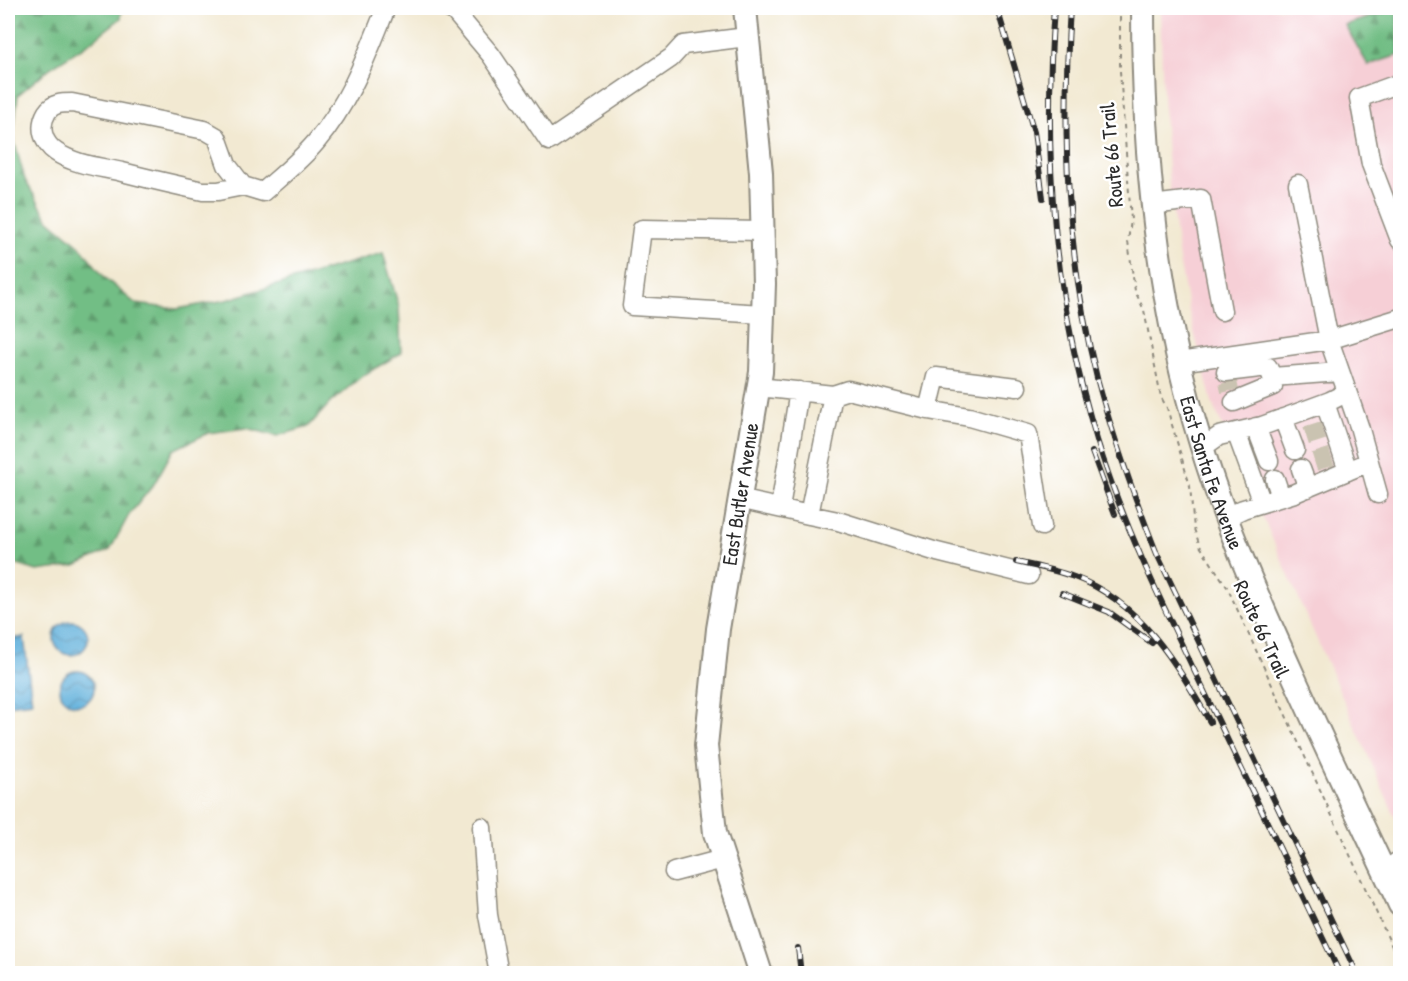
<svg xmlns="http://www.w3.org/2000/svg" width="1408" height="981" font-family="'Patrick Hand',sans-serif">
	<style>
		.built { fill: #f6cfd6 }
		.forest { fill: url(#forest-firs); stroke: #4e7458; stroke-width: 1.5 }
		.water { fill: url(#water-waves); stroke: #466e83; stroke-width: 1.5 }
		.lines { fill: none; stroke-linecap: round; stroke-linejoin: round }
		.minor-tunnel { stroke: #cac3b1; stroke-width: 18; stroke-dasharray: 18 9; stroke-linecap: butt }
		.minor-casing { stroke: #8e8a7e; stroke-width: 21 }
		.major-casing { stroke: #8e8a7e; stroke-width: 26 }
		.path { stroke: #8e8a7e; stroke-width: 2; stroke-dasharray: 4.5 4.5; stroke-linecap: butt }
		.minor { stroke: #fff; stroke-width: 18 }
		.major { stroke: #fff; stroke-width: 22 }
		.rail-casing { stroke: #2b2b2b; stroke-width: 6 }
		.rail { stroke: #fff; stroke-width: 4; stroke-dasharray: 11; stroke-linecap: butt }
		.labels { text-anchor: middle; dominant-baseline: central; stroke-width: 5; stroke-linejoin: round; paint-order: stroke }
		.street-label { font-size: 21px; fill: #2b2b2b; stroke: #fff }
	</style>
	<defs>
		<pattern id="forest-firs" width="22" height="20" patternUnits="userSpaceOnUse" patternTransform="scale(1.5)"><rect width="22" height="20" fill="#72be85"/><path d="M5 1l3.5 6h-7zM16 11l3.5 6h-7z" fill="#5e9b6d"/></pattern>
		<pattern id="water-waves" width="16" height="10" patternUnits="userSpaceOnUse" patternTransform="scale(1.5)"><rect width="16" height="10" fill="#61b0db"/><path d="M0 5q4-4 8 0t8 0" fill="none" stroke="#508fb2"/></pattern>
	</defs>
	<rect width="100%" height="100%" fill="#fff"/>
	<filter id="ink" filterUnits="userSpaceOnUse"><feTurbulence type="fractalNoise" baseFrequency=".0167" numOctaves="2"/><feDisplacementMap in="SourceGraphic" scale="12" xChannelSelector="R" yChannelSelector="G"/><feConvolveMatrix kernelMatrix="1 2 1 2 8 2 1 2 1" color-interpolation-filters="sRGB"/></filter>
	<filter id="wash" filterUnits="userSpaceOnUse"><feTurbulence type="fractalNoise" baseFrequency=".008" numOctaves="4" result="noise"/><feDisplacementMap in="SourceGraphic" scale="24" xChannelSelector="R" yChannelSelector="G"/><feGaussianBlur stdDeviation="1.35" result="paint"/><feColorMatrix in="noise" values="0 0 0 0 0 0 0 0 0 0 0 0 0 0 0 0 0 1.4 0 .05"/><feComposite in="paint" operator="in"/></filter>
	<g filter="url(#wash)">
		<rect width="100%" height="100%" fill="#f2e9d2"/>
		<path class="built" d="M1160 8H1374L1373 48 1400 38V828L1212 402 1189 312 1179 259 1169 185 1163 97Z"/>
		<path class="forest" d="M8 8H122L121 18 88 44 50 68 18 95 13 137 25 180 48 219 79 245 105 278 136 304 177 309 226 300 383 253 399 307 401 353 362 376 330 403 308 427 277 436 246 428 208 433 173 450 154 484 129 515 110 550 75 566 37 571 8 562Z
			M1397 9 1399 55 1368 65 1345 25Z"/>
		<path class="water" d="M54 638a17 17 0 1 1 34 0a17 17 0 1 1-34 0Z
			M24 637 32 702 8 705V639Z
			M60 688a17 17 0 1 1 34 0a17 17 0 1 1-34 0Z"/>
	</g>
	<g filter="url(#ink)">
		<g class="lines">
			<path class="minor-tunnel" d="M1228 382 1230 391
				M1312 425 1326 469"/>
			<g class="minor-casing">
				<path id="minor" d="M448 8 454 11 491 55 549 141 671 58 683 45 747 37
					M1400 83 1359 98 1371 164 1400 240
					M1298 184 1329 340 1359 426 1378 494
					M243 186 218 191H203C176 185 149 179 122 172 101 167 75 165 56 152 43 143 38 127 47 112 53 103 62 103 72 103L205 130 217 137 227 165 243 186 263 192C281 176 301 160 316 142 350 102 367 55 386 8
					M1152 205 1201 199 1222 311
					M762 231 642 229 632 306 763 314
					M1179 362 1329 340 1400 318
					M1226 372 1268 367 1272 377
					M833 395 848 390 928 410 969 417 1028 434 1042 526
					M1234 402 1273 386 1272 377 1340 372
					M1325 403 1348 471
					M928 410 936 377 1017 387
					M1283 418 1295 450
					M1256 427 1269 461
					M1236 432 1262 503
					M1202 448 1219 436 1262 426 1330 401 1346 393
					M1301 469 1308 488
					M1275 479 1281 497
					M739 499 809 515 833 395 758 387
					M780 508 799 391
					M809 515 838 521 937 552 1029 575
					M1226 517 1243 509 1295 493 1369 462
					M482 827 488 915 499 974
					M1384 871 1400 860
					M674 872 723 859"/>
			</g>
			<g class="major-casing">
				<g id="major">
					<path d="M745 8 761 173 764 284 761 372 718 629 706 746 715 833 761 974"/>
					<path id="s1" d="M1143 8C1143 155 1157 302 1201 444 1225 523 1258 598 1292 673 1327 751 1364 828 1400 905"/>
				</g>
			</g>
			<path class="path" d="M1120 8V71L1131 220 1128 241 1135 291 1144 310 1161 397 1167 408 1190 486 1194 529 1200 546 1227 587 1400 964"/>
			<use href="#minor" class="minor"/>
			<use href="#major" class="major"/>
			<g class="rail-casing">
				<path id="rail" d="M997 8 1034 132 1043 198
					M1054 8C1043 156 1053 296 1097 440 1124 528 1166 612 1206 695 1251 788 1295 881 1340 974
					M1070 8C1062 132 1066 256 1097 378 1113 438 1134 496 1157 554L1357 974
					M1092 452 1115 514
					M1016 562C1035 566 1055 570 1074 577 1140 601 1177 664 1210 722
					M1062 593 1109 612 1152 643
					M798 948 801 974"/>
			</g>
			<use href="#rail" class="rail"/>
		</g>
	</g>
	<g class="labels">
		<g class="street-label">
			<text transform="translate(1111 155) rotate(-95)">Route 66 Trail</text>
			<text stroke="none"><textPath href="#s1" startOffset="472">East Santa Fe Avenue</textPath></text>
			<text transform="translate(740 494) rotate(-81)">East Butler Avenue</text>
			<text transform="translate(1262 629) rotate(65)">Route 66 Trail</text>
		</g>
	</g>
	<rect width="1408" height="981" fill="none" stroke="#fff" stroke-width="30"/>
</svg>
